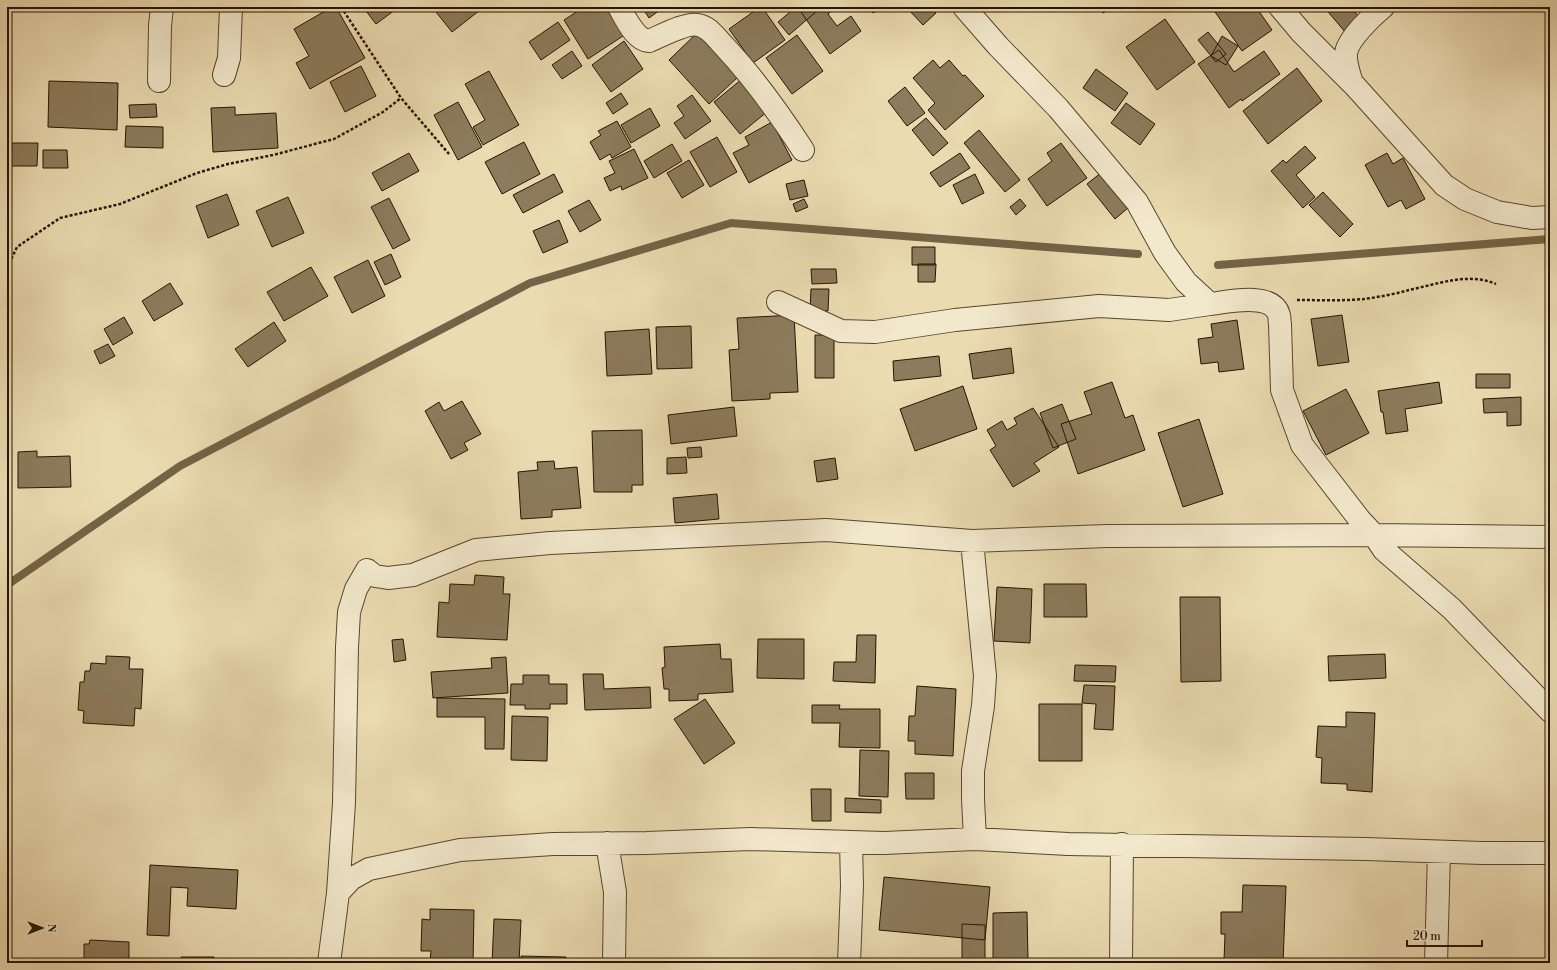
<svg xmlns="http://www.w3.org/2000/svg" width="1557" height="970" font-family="'Libre Bodoni',serif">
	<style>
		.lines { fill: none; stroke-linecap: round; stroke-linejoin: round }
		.stream { stroke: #746346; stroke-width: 8 }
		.building { fill: #8c7b5c; stroke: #261400 }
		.minor-casing { stroke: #57462c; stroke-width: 24 }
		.path { stroke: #261400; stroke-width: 2.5; stroke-dasharray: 3 2; stroke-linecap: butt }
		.minor { stroke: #f2e8cc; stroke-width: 22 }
	</style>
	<rect width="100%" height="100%" fill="#ebdbb1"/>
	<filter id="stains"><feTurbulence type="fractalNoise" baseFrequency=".005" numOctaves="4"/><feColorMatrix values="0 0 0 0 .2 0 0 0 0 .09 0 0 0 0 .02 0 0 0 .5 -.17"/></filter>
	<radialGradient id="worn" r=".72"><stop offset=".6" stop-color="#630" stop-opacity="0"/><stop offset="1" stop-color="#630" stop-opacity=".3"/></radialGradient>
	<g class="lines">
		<path class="stream" d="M1218 265 1550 239
			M7 585 180 466 530 283 731 223 1138 254"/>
	</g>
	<path class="building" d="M332 7H336L365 58 310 89 296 63 309 56 294 29Z
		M363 7H399L376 24Z
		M432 7H484L452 32Z
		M584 7H609L626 34 588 59 564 20Z
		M624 7H664L649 18 642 7 630 16Z
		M760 7H762L785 40 753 63 729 29Z
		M796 7H816L818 10 789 35 778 22Z
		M803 7H836L828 14 837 26 851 16 861 31 830 54 799 9Z
		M869 7H882L873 13Z
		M906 7H931L936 13 923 25Z
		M1100 7H1113L1103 13Z
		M1215 7H1256L1272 30 1242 51 1213 9Z
		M1324 7H1351L1361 20 1346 33Z
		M1165 19 1195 62 1157 90 1126 47Z
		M558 22 570 40 541 60 529 42Z
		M699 31 739 76 709 104 669 60Z
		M1208 32 1226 54 1216 62 1198 40Z
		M797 35 823 71 792 94 766 58Z
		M1222 36 1238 46 1226 65 1211 56Z
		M624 41 643 69 611 92 592 65Z
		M1219 50 1234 72 1264 51 1280 74 1242 101 1241 99 1229 108 1198 64Z
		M572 51 582 66 562 79 552 65Z
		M933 60 940 68 949 60 963 76 965 75 984 96 945 130 928 110 935 103 913 78Z
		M361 66 376 96 345 112 330 82Z
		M1297 68 1322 101 1268 144 1243 111Z
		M1096 69 1128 93 1115 111 1083 88Z
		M489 71 519 125 483 145 473 127 485 120 465 84Z
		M742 79 768 111 740 134 714 102Z
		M49 81 118 83 117 130 48 127Z
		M905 87 925 113 907 126 888 101Z
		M621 93 628 104 613 114 606 103Z
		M692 95 711 121 685 139 674 123 684 116 677 106Z
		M458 102 482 147 458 160 434 115Z
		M1126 103 1155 124 1140 145 1111 123Z
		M156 104 157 117 130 118 129 105Z
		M235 107V115L276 113 278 148 213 152 211 108Z
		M650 108 660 126 631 143 621 125Z
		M926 118 948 143 933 156 912 130Z
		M617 121 631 147 612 158 610 154 600 160 590 142 601 135 598 131Z
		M772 122 792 160 749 183 733 153 749 145 745 137Z
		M126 126 163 127V148L125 147Z
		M979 130 1020 180 1005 192 964 143Z
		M717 137 737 172 710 187 690 152Z
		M524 142 540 174 502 194 485 162Z
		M12 143H38L37 166H11Z
		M1061 143 1087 178 1047 206 1028 179 1052 161 1047 153Z
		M672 144 682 161 654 178 644 161Z
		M1305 146 1316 158 1296 175 1315 197 1303 208 1271 171 1283 160 1286 163Z
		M634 149 648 178 622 190 621 186 610 191 604 178 615 173 609 161Z
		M43 150H67L68 168H43Z
		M409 153 419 171 382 191 372 173Z
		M960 153 970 168 940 187 930 173Z
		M1387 153 1393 164 1403 158 1425 199 1406 209 1401 200 1388 207 1365 165Z
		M689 160 704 185 682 198 667 173Z
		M1107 168 1135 202 1115 219 1087 184Z
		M554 174 563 192 523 213 513 195Z
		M975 174 984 193 962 204 953 185Z
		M804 180 808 196 790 200 786 184Z
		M1323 192 1353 224 1340 237 1309 205Z
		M227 194 239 225 208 238 196 206Z
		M288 197 304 233 272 247 256 211Z
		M389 198 410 240 393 249 371 207Z
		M804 199 808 207 796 212 793 204Z
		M1020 199 1026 206 1016 215 1010 207Z
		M589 200 601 220 580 232 568 211Z
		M559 220 568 242 543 253 533 231Z
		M912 247H935V265H912Z
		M391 254 401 277 385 285 374 262Z
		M368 260 385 296 352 313 334 277Z
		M918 264H936L935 282H918Z
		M311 267 328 296 284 321 267 292Z
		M811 269H836L837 283 812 284Z
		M170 283 183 304 154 321 142 301Z
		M811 289H829L828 311H810Z
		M794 315 798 392 770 393V399L732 401 729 350 739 349 737 318Z
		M1342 315 1349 362 1318 366 1311 319Z
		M124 317 133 333 113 345 104 329Z
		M1237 320 1244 369 1219 372 1218 362 1201 364 1198 339 1213 337 1211 324Z
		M274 322 286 341 248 367 235 349Z
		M691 326 692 368 657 369 656 327Z
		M649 329 652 374 607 376 605 332Z
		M815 335H834V378H815Z
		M108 344 115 356 100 364 94 351Z
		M1011 348 1014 373 973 379 969 354Z
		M939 356 941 376 894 381 893 361Z
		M1476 374H1510V388H1476Z
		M1112 382 1125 418 1133 415 1145 450 1078 474 1061 424 1092 414 1084 392Z
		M1439 382 1442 403 1405 409 1408 431 1386 434 1383 412H1381L1378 391Z
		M963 386 977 429 915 451 900 409Z
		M1346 389 1369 433 1326 455 1303 411Z
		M1521 397V425L1507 426V412L1484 413 1483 399Z
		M462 401 481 434 464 443 468 450 451 459 425 411 439 402 444 411Z
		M1062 404 1076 439 1053 448 1040 413Z
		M734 407 737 436 671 444 668 415Z
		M1033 408 1059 447 1034 463 1040 471 1013 487 990 450 996 446 987 430 1002 421 1007 430 1017 424 1014 418Z
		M1199 419 1223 494 1183 507 1158 433Z
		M642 430 643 485H632V492H594L592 431Z
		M701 447 702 457 688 458 687 448Z
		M37 451V457L70 456 71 487 18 488V452Z
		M686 457 687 473 667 474V458Z
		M835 458 838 479 817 482 814 461Z
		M554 461 555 469 577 467 581 508 552 510V517L521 519 518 472 538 470 537 462Z
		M717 494 719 519 675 523 673 498Z
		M475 575 504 577 503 594H510L507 640 437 637 439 602 449 603 450 584 474 585Z
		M1044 584H1086L1087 617H1044Z
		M997 587 1032 589 1030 643 994 641Z
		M1180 597H1220L1221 681 1181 682Z
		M857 635H876L875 683 833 681 834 662H856Z
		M403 639 406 660 394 662 392 640Z
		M758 639H804V679L757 678Z
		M720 644 721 659H731L733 692 698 694V700L669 701V689H664L662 668 665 667 664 647Z
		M1385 654 1386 678 1329 681 1328 656Z
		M106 656 130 657 129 669H143L141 709 135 708 134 726 83 723 84 711 78 710 80 682H84L85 671H90L91 663 106 664Z
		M506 657 508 693 433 698 431 672 492 668 491 658Z
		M1075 665 1116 666 1115 682 1074 681Z
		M583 674H603L604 689 650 687 651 708 585 710Z
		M523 675H549V684H567V704H550V709H525V705H510L511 684H523Z
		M1084 685 1115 686 1113 730 1094 729 1096 704 1082 703Z
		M917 686 956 689 953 756 915 754V741H908L909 716H915Z
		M437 698 505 699 504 749H485V717H437Z
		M705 699 735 743 704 764 674 719Z
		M1039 704H1082V761H1039Z
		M812 705H840L839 709H880V748L839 747 840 723H812Z
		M1346 712 1375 713 1372 792 1347 790V784L1321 783 1322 758 1316 757 1318 726 1346 727Z
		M512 716 548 717 547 761 511 760Z
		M860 750 889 751 888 797 859 796Z
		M905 773H934V799H906Z
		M811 789H831V821H812Z
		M845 798 881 800V813L845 812Z
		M150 865 238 870 236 909 187 906 188 888 171 887 169 936 147 935Z
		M884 877 990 887 985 940 879 930Z
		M1243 885 1286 886 1283 963 1224 961 1225 934H1221V912H1242Z
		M430 909 474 910 473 963H430L431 951H421L422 919 430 920Z
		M1027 912 1028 960H993V913Z
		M494 919 521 920 519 963H492Z
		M962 924 985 925V962H962Z
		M90 940 129 942V958L121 959V963H87L88 961H84V944H89Z
		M521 956 566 957V963H521Z
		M181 957H214L215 963H181Z
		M964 960 987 961V963H964Z
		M1346 961 1382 962V963H1346Z"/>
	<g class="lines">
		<g class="minor-casing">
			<path id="minor" d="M619 7C626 19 635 40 649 41 661 36 687 22 698 25 710 27 716 38 724 46 754 78 779 113 803 150
				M964 7 998 46 1058 108 1137 202 1165 253 1186 282 1210 304C1227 302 1272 291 1279 315 1280 317 1279 321 1280 324L1282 390 1302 445 1360 520 1374 535 1384 550 1452 609 1550 711
				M1280 7 1301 32 1355 86 1444 185 1465 199 1497 212 1532 218 1550 217
				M224 75 229 58 231 7
				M159 81 160 26 162 7
				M1352 83C1349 73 1345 63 1346 53 1348 39 1372 16 1383 7
				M778 302 841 331 875 332 955 320 1099 306 1169 310 1210 304
				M972 541 985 676 983 706 973 771V799L975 839
				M607 843 615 892 614 963
				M338 893 351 879 369 869 460 850 553 844 647 843 751 839 884 843 975 839 1068 844 1366 849 1482 853H1550
				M329 963 338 893 344 803 347 647 349 612 356 589 367 570 375 576 388 578 413 575 476 550 550 543 826 530 972 541 1107 536 1374 535 1550 537
				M849 963 852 886 851 842
				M1121 963 1122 844
				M1436 963 1439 852"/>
		</g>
		<path class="path" d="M341 7 401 98 449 154
			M7 268 17 247 60 218 120 204 197 173 228 164 273 155 334 139 383 112 401 98
			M1297 300C1319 300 1342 301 1364 299 1379 297 1395 294 1409 290 1438 284 1468 272 1496 284"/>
		<use href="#minor" class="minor"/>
	</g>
	<rect width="1557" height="970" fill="none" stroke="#ebdbb1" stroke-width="24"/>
	<rect x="8" y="8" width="1541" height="954" fill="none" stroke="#261400" stroke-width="2"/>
	<rect x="12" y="12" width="1533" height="946" fill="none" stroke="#261400"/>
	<g transform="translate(42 928) rotate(90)" stroke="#f2e8cc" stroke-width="3" paint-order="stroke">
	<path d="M0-3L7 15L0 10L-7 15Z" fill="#261400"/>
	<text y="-6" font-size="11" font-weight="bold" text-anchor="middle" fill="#261400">N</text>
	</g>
	<path d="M1407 940v6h75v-6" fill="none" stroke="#261400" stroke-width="2"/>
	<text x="1413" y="940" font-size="12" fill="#261400" stroke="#f2e8cc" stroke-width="3" paint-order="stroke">20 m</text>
	<rect width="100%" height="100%" filter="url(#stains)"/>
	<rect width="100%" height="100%" fill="url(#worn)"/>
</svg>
